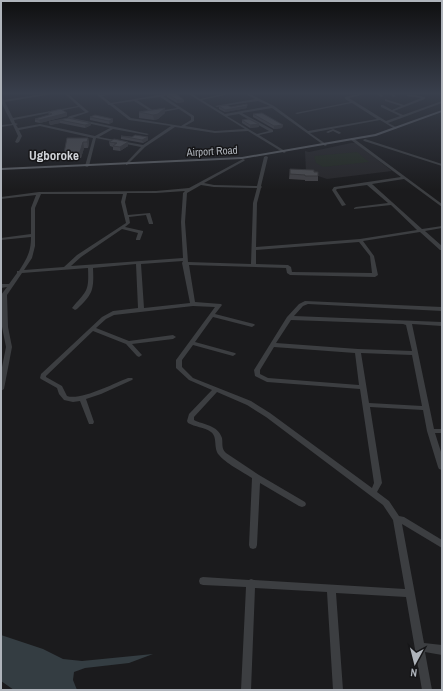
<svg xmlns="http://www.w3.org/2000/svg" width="443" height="691" font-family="'Archivo Narrow',sans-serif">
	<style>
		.built { fill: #27272a }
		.green { fill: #252c25 }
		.water { fill: #343d42 }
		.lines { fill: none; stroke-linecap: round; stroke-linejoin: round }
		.minor { fill: #3c3e41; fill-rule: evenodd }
		.major { fill: #585b60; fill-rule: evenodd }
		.wall { fill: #404044 }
		.shaded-wall { fill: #343437 }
		.building { fill: #4a4b4f; stroke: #343437 }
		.labels { text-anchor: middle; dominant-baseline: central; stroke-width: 3; stroke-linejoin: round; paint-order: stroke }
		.far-street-label { font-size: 11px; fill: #afb4bb; stroke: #161618 }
		.far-quarter-label { font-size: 13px; font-weight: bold; fill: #cfd2d7; stroke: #161618 }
	</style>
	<rect width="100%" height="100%" fill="#1b1b1d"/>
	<path class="built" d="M351 143H356L392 171 327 179 306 172 305 151 309 152Z"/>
	<path class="green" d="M357 152 369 162 323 167 316 163 314 156Z"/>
	<path class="water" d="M1 635 43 649 63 659 82 661 153 654 129 663 85 668 74 672 73 680 77 690H14L1 681Z"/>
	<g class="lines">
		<path class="minor" d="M49 93H58L5 102 13 118 78 106 64 93H67L89 112 72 118 149 134 147 135 113 129 99 137 143 145 171 126 129 120 110 105H108V104L95 93H98L100 95 117 93 102 96 111 103 170 93H178L163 96 194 116V121L185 126 215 131 245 129 187 93H191L200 99 227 93H234L202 100 225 114 270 106 258 101 217 107 215 106 255 99 244 93H248L274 106 308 131 377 119 352 103 297 114 295 113 350 102 345 99V97L363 93H369L349 98 386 121 400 116 381 107V105H383L392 110 401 106 385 101V99L404 105 421 98 407 96V94L425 97V99L394 111 403 115 442 101V103L388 123 396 127 397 128 395 129 380 120 310 133 326 144 327 145 325 146 272 108 242 113 273 130V132L259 135 285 151 286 152 284 153 248 131 215 133 175 127 145 147 127 165H126V163L141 147 96 138 89 166 87 167 85 166 93 138 40 126 19 130 22 136 19 142 17 143 15 142 18 136 13 125 1 127V125L12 124 1 102V96L4 100ZM160 97 177 108 157 111V113L179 109 191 117V120L181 126 131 118 113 104 134 101 153 113 155 112 154 111 137 100ZM79 107 85 112 70 116 68 117V119L110 128 95 136 40 124 18 128 16 125 18 124 15 123 14 120ZM239 114 269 131 257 134 227 116Z
			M376 93H380L383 96 381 97Z
			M388 93H392L396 96 394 97Z
			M333 129 340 132 341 133 339 134 333 131 328 133 326 132Z
			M351 138H353L442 204V207L404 179 372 184 422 229 442 226V228L425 231 442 246V250H440L420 232 363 241 374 256 378 275 375 277 290 275 287 273 286 268 189 265 195 302 221 304 222 305 215 314 254 324 255 325 252 327 213 317 195 342 235 353 236 354 233 356 193 345 182 360V367L193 378 251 401 270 413 372 488 374 483 360 389 267 382 255 376 254 370 287 317 299 304 305 301 442 307V311L308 304 303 306 294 316 442 322V326L412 324 434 429H442V433H435L442 455V470L439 469 438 467 427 431 423 410 370 407 382 483 377 492 389 501 399 516 404 517 442 540V548L402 524 424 643 442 645V655L425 652 432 690H422L406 597 336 593 343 690H333L327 592 255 588 251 690H241L246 587 203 585 200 584 199 581 200 578 203 577 249 580 251 579 254 580 405 589 393 520 383 505 266 417 247 405 217 392 194 417V420C204 425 218 425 222 438 223 444 221 448 226 453L259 475 305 502 306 504 305 506 302 507 299 506 260 483 257 545 256 548 253 549 250 548 249 545 252 478C244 473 224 462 219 455 213 448 218 437 211 432 204 427 195 427 188 423L187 421 189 414 212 390 189 380 176 368V360L215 307 193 306 114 315 106 319 96 328 129 341 173 335 176 337 173 339 132 344 142 355 139 357 137 356 126 344 93 331 46 376V377L62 386 67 396C80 401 115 383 128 378H132L133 379 132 380 101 394 86 399 94 422 93 424H89L80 401 73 402 64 400 59 394 57 388 41 379 40 378 41 374 102 317 113 311 138 308 136 264 93 268C94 290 93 294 77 309L75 310 72 308C87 290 89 292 88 268L22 273 7 295 8 327 12 347 4 389 1 391V372L6 347 2 327 1 295 7 287 1 288V284H9L17 273V271H19C27 258 31 252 31 237L1 240V238L31 234V208L36 195 1 199V197L39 192 156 191 189 188 243 159 245 160 244 161 204 183 214 185 257 186 264 157 266 156 268 157 261 186 262 187 261 188 257 203 256 247 360 239 417 230 391 205 354 209V208L356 207 388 203 367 185 337 189 336 190 346 205 342 206 332 190 334 187 401 177 351 140ZM201 185 214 187 257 188 253 203 251 264 188 262 185 222 187 193ZM185 191 183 193 181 222 183 258 71 266 81 257 122 229 138 233 136 239V240H140L143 232V231L125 227 130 223 129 217 146 215 149 224H153V223L150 213 128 215 125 202 127 193H156ZM41 194H123L121 202 126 223 77 255 64 267 24 270 32 258 35 246V208ZM359 242 370 256 372 273 292 272 291 267 288 265 256 264V250ZM183 261 182 263 190 303 144 308 141 264ZM291 320 403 324 406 325 412 351 358 349 276 343ZM274 347 355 353 359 385 268 378 260 374V370ZM361 353 412 355 422 406 369 403Z
			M365 139 442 164V166L364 141 363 140Z"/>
		<path class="major" d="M442 110V112L376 136 242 159 1 170V168L242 157 375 134Z"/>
	</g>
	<path class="wall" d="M167 94 184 102 177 103 167 97Z
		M219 106 231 107 247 108 225 112 219 109Z
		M48 112 67 116 40 123 35 122V119L49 115Z
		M139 112 165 113 158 119 154 120 139 118Z
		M253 114 283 125 282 128 274 129 253 117Z
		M90 117 113 122 109 124 90 120Z
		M68 118 91 123V125L85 128 60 123 50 125 49 122Z
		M242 120 259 124V127L250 128 242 123Z
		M121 136 132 137 148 140 143 143 121 139Z
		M88 138 89 143 88 148H84L81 158H65L64 153Z
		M109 142 128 146 120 151 113 150V147L110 146Z
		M290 169 318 172V181H305V180L289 179Z"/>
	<path class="shaded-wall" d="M210 93H219L210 95Z
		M177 100H184V102L177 103Z
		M247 106V108L225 112V110Z
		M165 108V113L158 119 154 120 153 115Z
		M67 113V116L40 123 39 120Z
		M113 119V122L109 124V121Z
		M60 120V123L50 125 49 122Z
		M91 123V125L85 128V125Z
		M259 124V127L250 128V125Z
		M283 125 282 128 274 129V126Z
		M148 137V140L143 143 142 140Z
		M88 138 89 143 88 148 87 142Z
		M83 142 84 148 81 158 80 152Z
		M128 142V146L120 151V147Z"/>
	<path class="building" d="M171 93H175L184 100H177L167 94Z
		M247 104V106L225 110 219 106 227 105 231 107Z
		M165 108 158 114 153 115 139 112Z
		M61 109 67 113 39 120 35 119 52 114 48 112Z
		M262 113 283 125 274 126 253 114Z
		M95 115 113 119 109 121 90 117Z
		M68 118 91 123 85 125 60 120 49 122Z
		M249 119 259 124 250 125 242 120Z
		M135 135 148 137 142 140 121 136 132 137Z
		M67 138H88L87 142H83L80 152 64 153Z
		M114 139 128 142 120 147 113 146 117 143 109 142Z
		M290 169 314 170V172H318V176H305V175L290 174Z"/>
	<linearGradient id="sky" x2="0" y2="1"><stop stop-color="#0f0f10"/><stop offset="0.49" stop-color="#393f4c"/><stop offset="1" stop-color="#393f4c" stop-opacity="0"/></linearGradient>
	<rect width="443" height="190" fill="url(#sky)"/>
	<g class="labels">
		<g class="far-street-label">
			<text transform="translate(212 151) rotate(-3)">Airport Road</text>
		</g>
		<g class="far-quarter-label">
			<text x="54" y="155">Ugboroke</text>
		</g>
	</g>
	<rect width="443" height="691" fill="none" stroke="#afb4bb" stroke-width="4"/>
	<g transform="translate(415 663) rotate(187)" stroke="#161618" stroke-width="3" paint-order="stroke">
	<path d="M0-3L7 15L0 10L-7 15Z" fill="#afb4bb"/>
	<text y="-6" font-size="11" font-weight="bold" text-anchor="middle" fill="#afb4bb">N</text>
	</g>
</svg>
